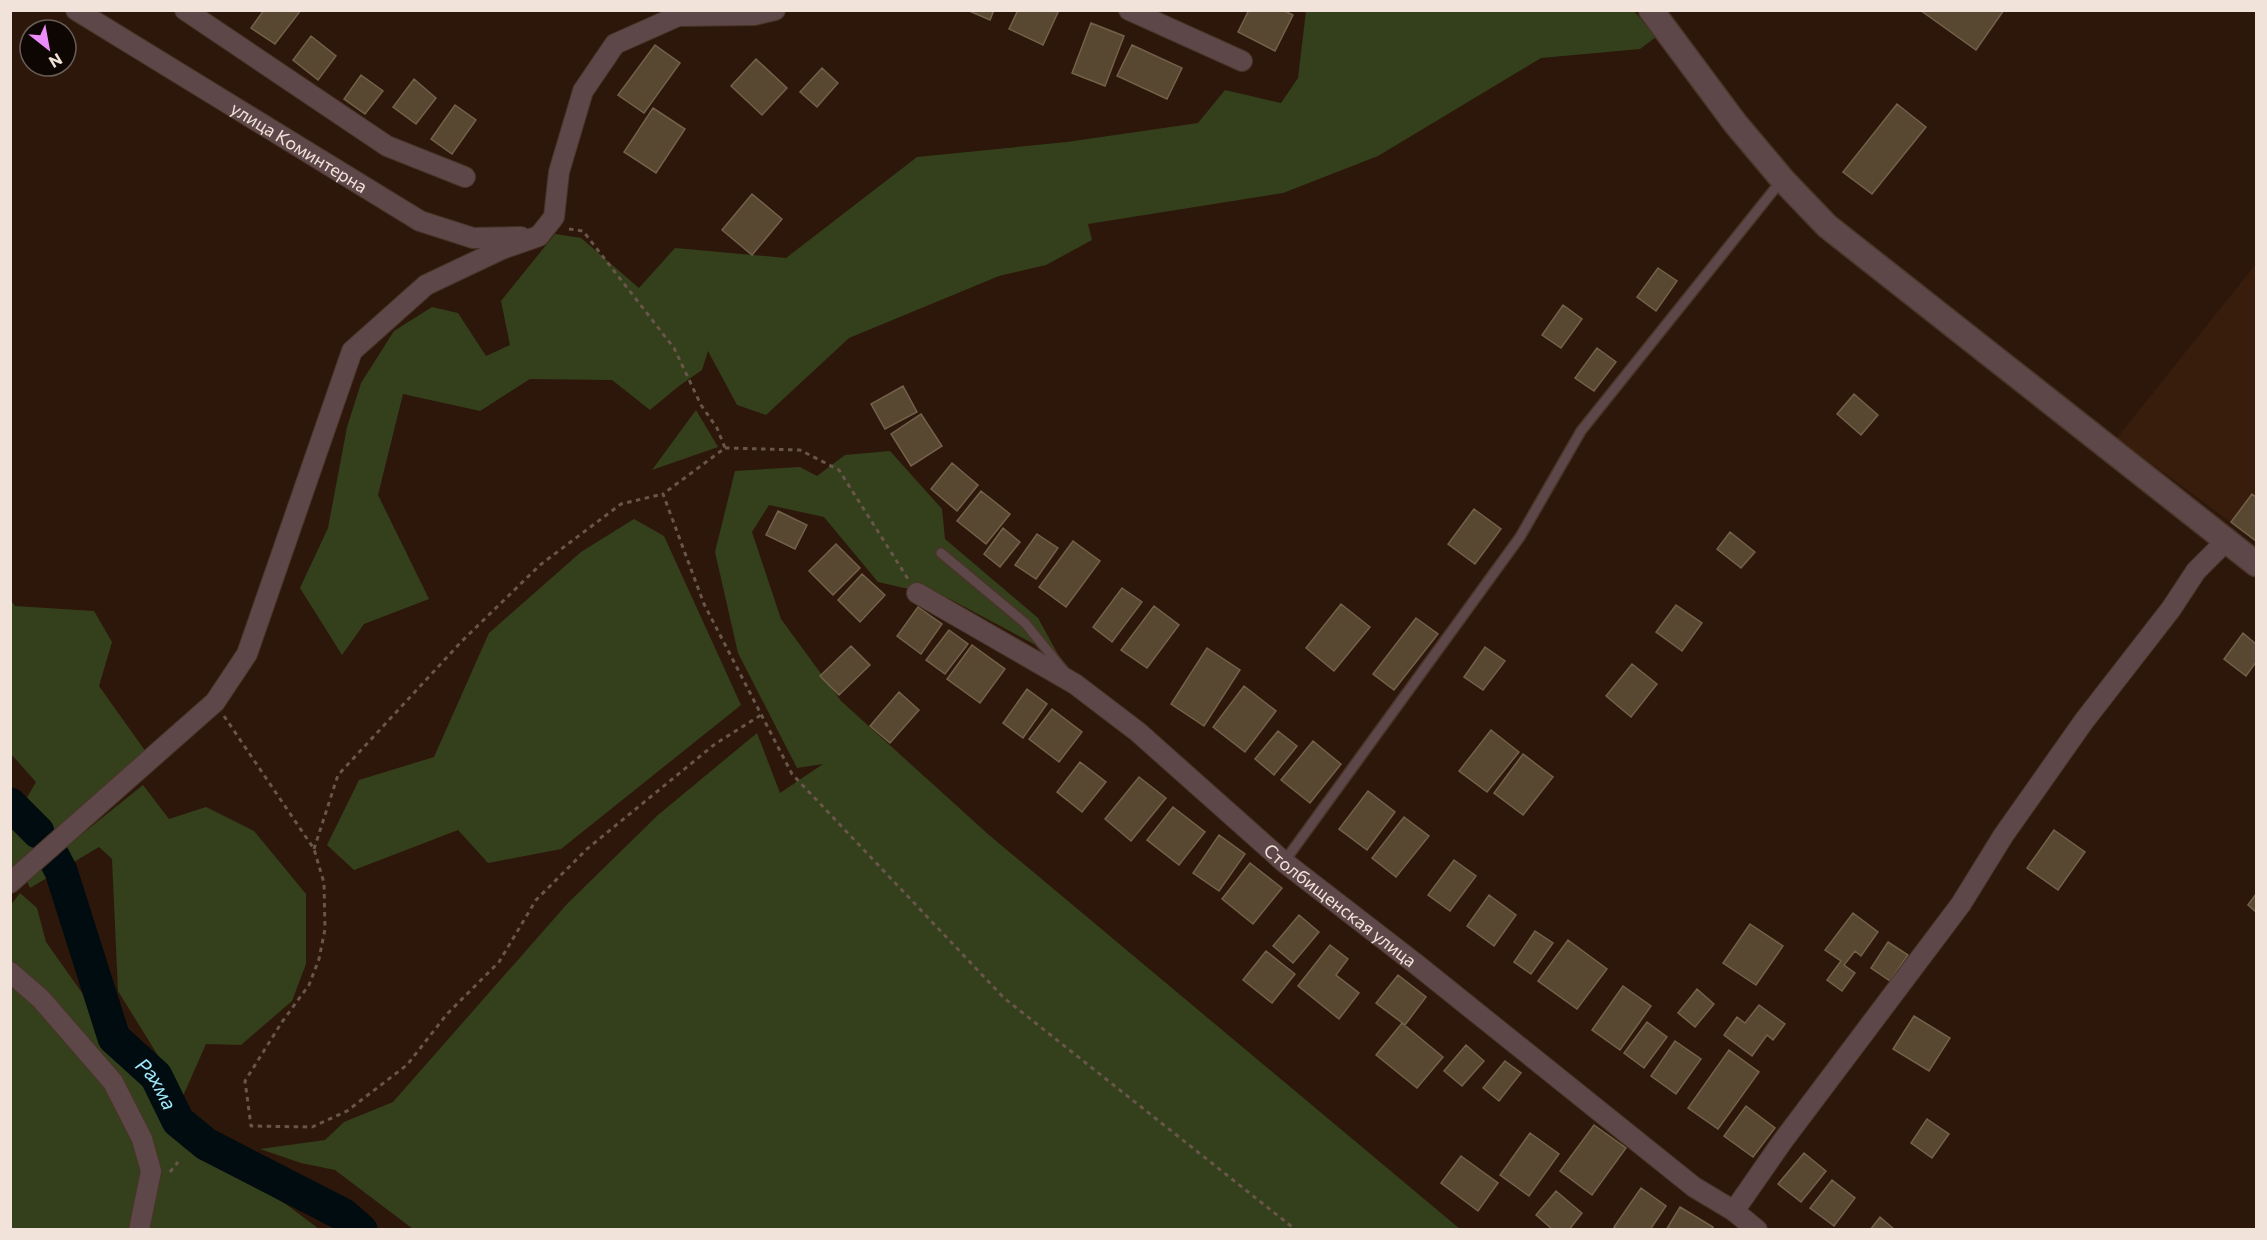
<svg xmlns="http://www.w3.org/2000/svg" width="2267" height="1240" font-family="Commissioner,sans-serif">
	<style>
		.built { fill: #381d0c }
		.green { fill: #34401b }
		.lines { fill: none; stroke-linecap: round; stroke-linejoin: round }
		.river { stroke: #000c10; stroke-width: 33 }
		.building { fill: #584831; stroke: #73614a; stroke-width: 1.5 }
		.service-casing { stroke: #493427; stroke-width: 12 }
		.minor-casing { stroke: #493427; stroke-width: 22 }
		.tertiary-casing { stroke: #493427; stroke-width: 27 }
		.path { stroke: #695549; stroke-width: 3; stroke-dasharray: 4.5 4.5; stroke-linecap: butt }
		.service { stroke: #5d4749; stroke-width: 9 }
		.minor { stroke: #5d4749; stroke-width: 20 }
		.tertiary { stroke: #5d4749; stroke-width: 24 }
		.labels { text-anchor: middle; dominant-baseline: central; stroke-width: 4.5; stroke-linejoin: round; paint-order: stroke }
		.street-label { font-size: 18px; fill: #f2e3da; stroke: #0e0602 }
		.water-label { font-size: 20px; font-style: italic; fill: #9feafc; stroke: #0e0602 }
	</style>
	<rect width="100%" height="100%" fill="#2d170a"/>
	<path class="built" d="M2256 264V541L2117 438Z"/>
	<path class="green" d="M1306 11H1634L1656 37 1640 49 1541 58 1378 156 1283 193 1088 224 1092 240 1046 265 999 276 849 338 766 415 737 405 708 351 702 370 679 386 650 410 612 380 530 379 480 411 403 394 378 495 429 599 364 624 342 655 300 588 328 528 347 427 361 383 394 331 432 307 458 313 486 356 510 345 501 301 555 234 581 238 639 288 675 248 786 258 917 157 1067 142 1198 123 1225 90 1281 103 1298 78Z
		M696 410 718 447 652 470Z
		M890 451 942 509 945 539 1038 618 1060 658 948 598 878 582 824 517 769 505 752 532 781 619 841 701 989 835 1460 1229H413L335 1170 301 1163 260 1149 325 1140 344 1122 393 1102 567 904 658 815 757 733 780 793 823 764 797 768 738 653 715 552 735 471 800 467 817 476 845 455Z
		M634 519 664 536 741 705 561 849 488 863 458 830 354 870 327 845 359 780 434 757 489 633 581 552Z
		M10 599 15 606 94 611 112 642 99 686 146 752 11 869V825L36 782 11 754Z
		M143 785 169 819 206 807 254 831 306 894V964L292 1001 241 1045 206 1044 183 1096 118 991 112 859 99 847 30 888 26 879Z
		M20 893 37 908 46 942 131 1062 154 1085 182 1142 287 1205 319 1229 11 1230 10 906Z"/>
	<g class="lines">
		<g class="river">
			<path d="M10 804 38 832"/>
			<path id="s1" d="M51 852 61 871 114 1038 156 1076 178 1121 206 1144 344 1215 361 1230"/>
		</g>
	</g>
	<path class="building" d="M264 10H301L275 44 251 28Z
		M967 10H994L990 20Z
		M1018 10H1059L1043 45 1009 29Z
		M1249 10H1283L1293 15 1275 51 1238 32Z
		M1920 10H2004L1976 50Z
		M1091 23 1124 36 1105 86 1072 73Z
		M311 36 336 56 318 80 293 60Z
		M655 45 680 63 644 113 618 95Z
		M1132 45 1182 68 1167 99 1117 76Z
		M756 59 787 88 762 115 731 86Z
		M822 68 838 83 817 107 800 92Z
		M361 75 383 91 365 114 344 99Z
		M414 79 436 98 416 124 393 107Z
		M1897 104 1926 127 1872 194 1843 172Z
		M455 105 476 120 452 154 431 139Z
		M653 108 685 129 656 173 624 152Z
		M752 194 782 219 752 255 722 230Z
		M1658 268 1677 281 1656 311 1637 297Z
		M1563 305 1582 319 1561 348 1542 335Z
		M1597 348 1616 362 1594 391 1575 378Z
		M903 386 917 412 885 429 871 404Z
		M1854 394 1878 415 1861 435 1837 414Z
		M921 414 942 446 911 466 891 434Z
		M952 463 978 485 957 511 931 489Z
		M981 491 1010 514 986 544 957 521Z
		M2252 494 2256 497V541L2231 522Z
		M1474 509 1501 529 1475 564 1448 544Z
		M778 511 807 525 795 549 766 535Z
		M1003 528 1020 542 1000 567 984 554Z
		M1730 532 1755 552 1741 568 1717 549Z
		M1037 534 1058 548 1036 579 1015 565Z
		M1073 541 1100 561 1066 607 1039 587Z
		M836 544 860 568 833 595 809 571Z
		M862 574 885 595 860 622 838 600Z
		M1122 588 1142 602 1112 642 1093 627Z
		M1341 604 1370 627 1334 671 1306 648Z
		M1676 605 1702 623 1682 651 1656 632Z
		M1154 606 1179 625 1147 668 1121 650Z
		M918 607 942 624 921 654 897 636Z
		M1416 618 1438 634 1394 690 1373 674Z
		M949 630 968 644 945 674 926 660Z
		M2243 633 2256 644V662L2246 676 2224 659Z
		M972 645 1005 669 980 703 947 679Z
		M851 646 870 665 839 695 820 676Z
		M1485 647 1505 661 1483 690 1464 677Z
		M1207 648 1240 670 1204 726 1171 704Z
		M1632 664 1657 684 1631 717 1606 696Z
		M1244 686 1276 711 1245 752 1213 727Z
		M1027 689 1047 704 1023 738 1003 723Z
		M899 692 919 710 890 743 870 726Z
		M1052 709 1082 732 1059 762 1029 739Z
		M1491 730 1519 752 1487 792 1459 771Z
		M1278 731 1297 746 1274 775 1255 759Z
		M1313 741 1341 764 1310 803 1281 780Z
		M1523 754 1553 777 1523 815 1494 793Z
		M1080 762 1106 782 1082 812 1057 792Z
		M1139 777 1166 798 1131 841 1105 819Z
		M1368 791 1395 812 1367 850 1339 829Z
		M1173 807 1205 832 1179 865 1147 840Z
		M1404 817 1429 836 1396 877 1372 858Z
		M2054 830 2085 852 2058 890 2027 868Z
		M1219 835 1245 854 1219 891 1193 873Z
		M1454 860 1476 876 1450 911 1428 895Z
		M1250 863 1282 888 1253 924 1222 899Z
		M2256 894V912L2248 905Z
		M1489 895 1516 915 1494 946 1467 926Z
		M1853 913 1878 932 1861 956 1855 951 1844 965 1855 973 1842 991 1827 980 1841 961 1825 950Z
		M1299 915 1319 932 1293 963 1273 946Z
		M1750 924 1783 946 1756 985 1723 963Z
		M1535 931 1553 943 1531 974 1514 962Z
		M1568 940 1607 969 1577 1009 1538 981Z
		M1888 942 1908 955 1890 981 1871 968Z
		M1330 945 1348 959 1336 975 1359 993 1339 1019 1298 986Z
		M1266 951 1295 974 1272 1003 1243 980Z
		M1398 975 1426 997 1405 1025 1376 1003Z
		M1623 986 1651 1006 1620 1050 1592 1030Z
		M1697 989 1714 1004 1695 1027 1678 1013Z
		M1759 1005 1785 1024 1773 1040 1767 1035 1752 1056 1724 1035 1737 1017 1745 1023Z
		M1914 1016 1950 1038 1929 1071 1893 1049Z
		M1647 1022 1667 1037 1644 1068 1624 1053Z
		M1402 1023 1443 1057 1417 1088 1376 1055Z
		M1675 1041 1701 1059 1676 1094 1651 1076Z
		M1466 1045 1484 1061 1462 1086 1444 1071Z
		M1729 1050 1759 1072 1718 1129 1688 1108Z
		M1505 1061 1521 1073 1499 1101 1483 1088Z
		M1746 1106 1775 1128 1753 1157 1724 1136Z
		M1927 1119 1949 1134 1932 1158 1911 1143Z
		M1594 1125 1626 1148 1592 1195 1560 1171Z
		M1530 1133 1559 1154 1529 1196 1500 1175Z
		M1804 1153 1826 1171 1801 1202 1778 1184Z
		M1461 1156 1498 1183 1478 1211 1441 1183Z
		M1832 1180 1855 1198 1834 1226 1810 1208Z
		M1641 1188 1666 1206 1650 1230H1618L1614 1227Z
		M1556 1191 1582 1213 1569 1230H1553L1536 1215Z
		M1680 1207 1713 1227 1711 1230H1666Z
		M1880 1217 1895 1230H1870Z"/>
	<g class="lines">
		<g class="service-casing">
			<path id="service" d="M941 553 1025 623 1064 671
				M1284 862 1520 537 1581 431 1781 181"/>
		</g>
		<g class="minor-casing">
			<g id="minor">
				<path id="s2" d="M76 10 420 221 473 238 521 237"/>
				<path d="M185 10 387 146 465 177"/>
				<path d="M1129 10 1242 61"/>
				<path id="s3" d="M917 593 1075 684 1138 732 1284 862 1416 964 1694 1187 1734 1211 1757 1230"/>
				<path d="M10 883 215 702 247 654 352 351 426 285 502 249 539 236 554 217 559 172 583 91 615 44 678 16 754 15 775 10"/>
				<path d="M10 972 41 999 113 1082 142 1139 151 1171 139 1230"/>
				<path d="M1734 1211 1782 1142 1961 904 2003 836 2084 721 2171 609 2196 571 2226 541"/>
			</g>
		</g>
		<g class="tertiary-casing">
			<path id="tertiary" d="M1651 10 1735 123 1783 180 1827 226 2256 564"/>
		</g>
		<path class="path" d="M569 229 583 231 674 348 701 405 717 428 725 448 663 494 704 604 792 774 1004 998 1296 1230
			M725 448 800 450 839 470 908 579
			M224 716 314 849 324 883 325 929 319 959 309 985 282 1022 245 1081 251 1126 312 1127 347 1111 407 1065 447 1014 499 962 536 900 587 849 715 744 761 715
			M314 849 338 775 462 641 540 565 621 504 663 494
			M170 1172 178 1162"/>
		<use href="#service" class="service"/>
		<use href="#minor" class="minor"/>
		<use href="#tertiary" class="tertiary"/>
	</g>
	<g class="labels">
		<g class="street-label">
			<text stroke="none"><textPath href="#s2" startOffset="262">улица Коминтерна</textPath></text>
			<text stroke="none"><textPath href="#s3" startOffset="528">Столбищенская улица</textPath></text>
		</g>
		<g class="water-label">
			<text stroke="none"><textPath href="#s1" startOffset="260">Рахма</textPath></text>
		</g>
	</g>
	<rect width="2267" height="1240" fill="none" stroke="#f2e3da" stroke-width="24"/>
	<g transform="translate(48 48) rotate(149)"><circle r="28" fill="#0e0602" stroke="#695e58" stroke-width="1.5"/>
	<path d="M0-4.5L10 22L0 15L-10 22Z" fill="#ec8cfb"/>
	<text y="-9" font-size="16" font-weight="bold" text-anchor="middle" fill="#f2e3da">N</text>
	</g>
</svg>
